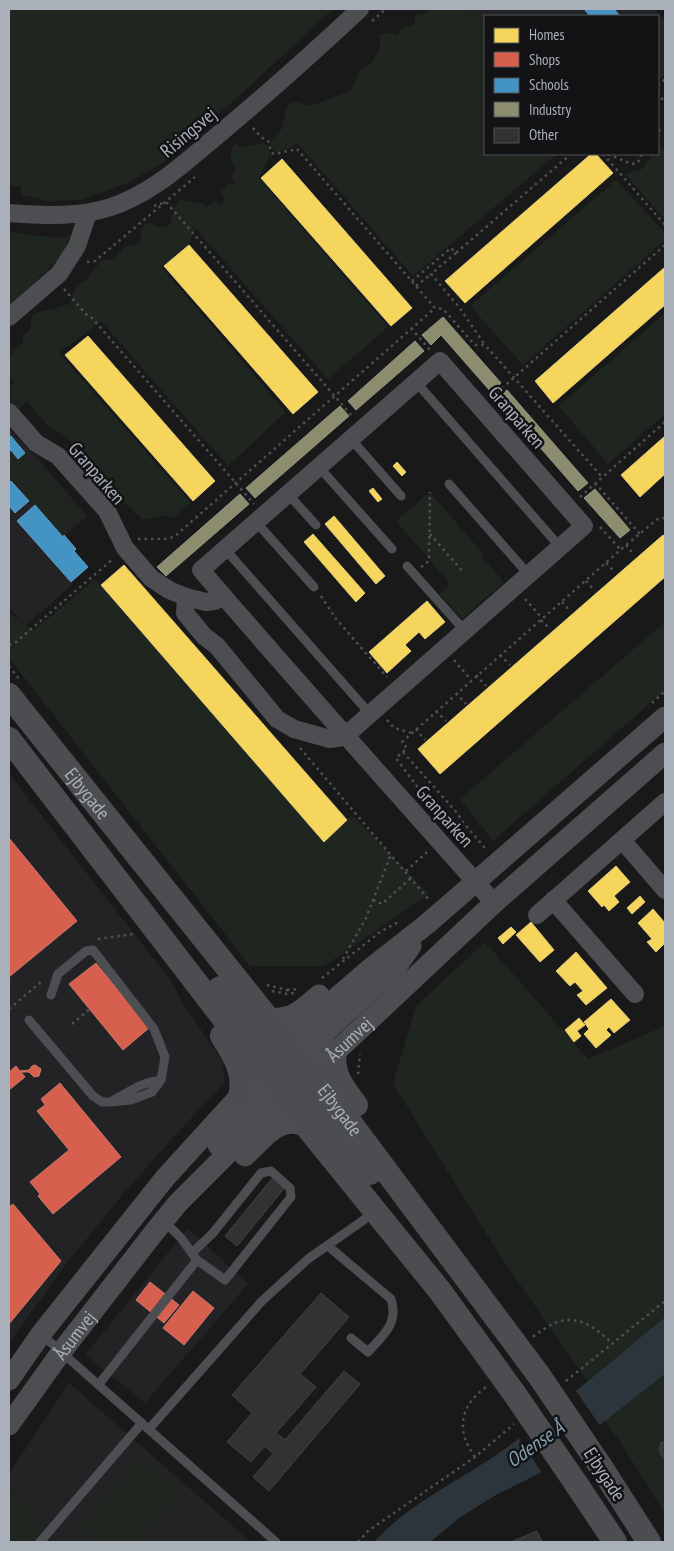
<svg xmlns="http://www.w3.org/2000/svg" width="674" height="1551" font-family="'PT Sans Narrow',sans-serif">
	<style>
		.built { fill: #232325 }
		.green { fill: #1f261f }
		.water { fill: #2c353b }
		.pier { fill: #191919 }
		.homes { fill: #f6d55c; stroke: #dfca78 }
		.shops { fill: #d6604d; stroke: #c9786d }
		.schools { fill: #4393c3; stroke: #629cc0 }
		.industry { fill: #8c8c6e; stroke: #959784 }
		.building { fill: #323233; stroke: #414245 }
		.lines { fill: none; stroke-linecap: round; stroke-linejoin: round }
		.path { stroke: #4f5053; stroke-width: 2.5; stroke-dasharray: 2.5 4; stroke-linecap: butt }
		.service { stroke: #4d4e52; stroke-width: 9 }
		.minor { stroke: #4d4e52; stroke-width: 18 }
		.tertiary { stroke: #4d4e52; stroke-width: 21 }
		.secondary { stroke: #4c4d50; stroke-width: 24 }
		.secondary-bridge { stroke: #4c4d50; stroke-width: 24 }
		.labels { text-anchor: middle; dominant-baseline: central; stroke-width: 5; stroke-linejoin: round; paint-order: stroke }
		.street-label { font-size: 19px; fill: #aab0b9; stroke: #131315 }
		.water-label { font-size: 20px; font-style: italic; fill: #82a2b4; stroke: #131315 }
	</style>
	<rect width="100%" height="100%" fill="#191919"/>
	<path class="built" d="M470 9H655L665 21V74L658 81V16H485V26Z
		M9 429 36 457 87 516 63 537 35 505 17 521 73 584 25 626 9 608Z
		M9 774 169 978 184 1005 223 1062 225 1083 178 1132 125 1192 66 1264 9 1343Z
		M188 1228 248 1284 145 1403 85 1355Z
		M69 1383 251 1542H9V1474Z"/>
	<path class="green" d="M9 9H333L240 95 166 161 128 183 80 200 48 201 22 195 20 186H9Z
		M430 9H470L485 26V154H557L413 276 297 143 287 150 275 152 272 149 271 139C287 133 281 116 289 104L296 102 310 106 351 91 359 72 372 62 380 49 379 35 385 33 397 35 403 27 414 25 415 17 417 14 426 13Z
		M263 143 268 145 270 155 259 178 388 327 328 379 195 228 189 245 163 269 286 412 228 466 101 321 59 353 191 503 174 518 167 515 143 520 126 504 66 436 47 425 27 401 19 409 9 397 13 381C7 374 8 360 13 352 15 349 20 346 23 343L22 337 31 328 30 322 33 314 69 304 77 285 87 279 100 262 106 259 113 261 124 247 140 243C141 234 139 226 149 223 183 238 164 210 181 200L198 203 201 202 206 208 215 200 219 205 226 200 220 192 229 183 231 185 235 182 231 177 235 170C232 160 227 153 235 144L242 147Z
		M658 144 665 152V220L625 174 641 170 653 154H658Z
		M616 180 665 233V240L523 365 470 306Z
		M9 232 57 238 70 236C59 265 32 284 9 305Z
		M665 313V414L608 464 559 406Z
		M11 450 18 458 25 453 81 512 58 531 12 479 9 482V452Z
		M430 492 484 555 482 557 504 582 462 619 440 594 450 584 396 521Z
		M95 579 323 841 352 815 429 894 324 966H250L9 658V612L33 631Z
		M665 622V690L493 841 460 799Z
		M485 942 588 1059 665 1026V1317L587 1381 501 1257 393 1084 416 1006Z
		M665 1374V1514L621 1443 605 1421Z
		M141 1456 182 1491 139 1542H98L80 1527Z
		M9 1489 45 1526 29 1542H9Z"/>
	<path class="water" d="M665 1317V1374L605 1421 540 1473 496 1495 459 1518 430 1542H374C412 1500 468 1477 513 1443Z"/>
	<path class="pier" d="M574 1388 601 1427 543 1474 517 1436Z"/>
	<path class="homes" d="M591 154H596L613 173 465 303 445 281Z
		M282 159 412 308 391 326 261 178Z
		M189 245 318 392 293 414 164 266Z
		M665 267V305L553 403 535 381Z
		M88 336 215 481 193 501 65 355Z
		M665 436V474L640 497 621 475Z
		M397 462 406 472 402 476 393 466Z
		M373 488 382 499 378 502 369 491Z
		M334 516 385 576 376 584 325 524Z
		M313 534 365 593 356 602 304 542Z
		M663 535 665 537V577L440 774 418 749Z
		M124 565 347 820 324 842 101 585Z
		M427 601 445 622 425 639 419 632 405 645 411 651 387 673 369 652Z
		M616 866 630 882 614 896 619 902 609 911 604 905 602 907 588 891Z
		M640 896 645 902 632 914 627 908Z
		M653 909 665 923V945L664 944 656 952 647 942 652 939 638 923Z
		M531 922 554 950 540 962 516 935Z
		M511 927 516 932 503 944 498 938Z
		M576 952 607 988 586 1005 577 995 583 991 575 982 570 986 556 971Z
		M611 999 630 1020 614 1033 609 1027 606 1030 611 1035 596 1048 584 1034 589 1029 584 1022Z
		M579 1018 585 1025 577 1031 581 1036 574 1042 565 1030Z"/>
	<path class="shops" d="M9 838 77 921 9 977Z
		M96 963 149 1028 123 1050 69 984Z
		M35 1065 41 1069 39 1076 34 1077 29 1072H21L25 1077 9 1090V1072L16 1066 20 1071 29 1070 32 1066Z
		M60 1083 121 1157 53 1214 38 1196 40 1194 30 1182 69 1150 37 1111 45 1105 41 1099Z
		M13 1204 61 1261 9 1324V1207Z
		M150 1282 179 1305 164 1323 136 1300Z
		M193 1291 214 1308 184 1345 163 1328Z"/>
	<path class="schools" d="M584 9H614L620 16H590Z
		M11 436 25 453 18 459 11 450 9 452V437Z
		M11 481 29 501 15 513 9 506V483Z
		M35 505 63 537 64 535 76 549 74 551 88 567 71 582 17 521Z"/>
	<path class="industry" d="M443 317 501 383 491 392 441 335 431 345 422 335Z
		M415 341 424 351 356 410 348 401Z
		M507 390 588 483 578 491 497 398Z
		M340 406 349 416 255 498 246 488Z
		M595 489 630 530 620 538 584 498Z
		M240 494 249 504 166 576 157 567Z"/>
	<path class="building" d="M274 1176 286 1186 237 1246 225 1236Z
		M321 1293 349 1317 300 1374 316 1387 276 1433 285 1440 344 1371 360 1384 269 1491 253 1477 273 1454 265 1446 251 1462 227 1442 252 1413 232 1395Z
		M665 1442V1457L664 1458 663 1455H661L659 1447 661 1446 660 1443Z
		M537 1531 542 1542H511Z"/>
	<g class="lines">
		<path class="path" d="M372 21 386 9
			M658 86 665 79
			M658 92 665 104
			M253 128 261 137 268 141 272 153 275 154 297 149 435 308 443 309 475 345H485L602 477
			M658 130 665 132
			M603 154 665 225
			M608 154 629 163 635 164 641 159V154
			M154 206 166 202 352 416
			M456 253 431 274 459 307 485 345
			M87 262 95 261 195 177
			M412 281 451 248 456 253 571 154
			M416 286 431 274
			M64 289 86 314 92 318 254 504
			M411 328 430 350
			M492 397 665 245
			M595 483 640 534
			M580 497 665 422
			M600 527 621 550
			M430 534 464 573
			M138 539H165L174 537 435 308
			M626 545 634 555
			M606 563 615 572
			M421 567 429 561 430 492
			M586 581 594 590
			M321 596 336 619 387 677
			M525 599 542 618
			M562 602 570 611
			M541 620 550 629
			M9 645 16 642 113 559
			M500 655 510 665
			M454 660 471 680
			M9 666 19 679
			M476 675 486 686
			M456 693 466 704
			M652 703 665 691
			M436 711 446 721
			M387 720 394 728 412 733
			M416 729 425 740
			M300 748 429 900
			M403 752 458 814 462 821 485 848 484 849
			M433 808 396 758 407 748 402 742 626 545 658 519 665 518
			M452 830 462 821
			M406 871 427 852
			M373 900 382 904 411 878
			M98 939 134 934
			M343 959 366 918 391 854
			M322 978 380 932 400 921
			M267 985 287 990V994
			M287 990 299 989
			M272 991 287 994 294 993
			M9 1009 42 981
			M72 1024 90 1009
			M358 1074 360 1054
			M533 1337C565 1311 583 1316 612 1343
			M566 1381 665 1301
			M475 1457C456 1430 459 1407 486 1387
			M358 1542 368 1531 475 1457 514 1424"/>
		<path class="service" d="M416 382 560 547
			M351 439 401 496
			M319 467 392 549
			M449 484 529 575
			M288 494 316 525
			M256 522 314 587
			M225 549 370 714
			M407 566 465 631
			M29 1020 93 1096 102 1102H110L131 1100 152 1092 161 1080 165 1057 154 1029 93 950 86 951 58 974 51 995
			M112 1101C131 1091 139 1083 161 1080
			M328 1246 391 1299C399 1324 383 1335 368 1352L351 1338
			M192 1253 213 1233 261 1173 271 1171 290 1188 291 1197 225 1280 197 1260
			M41 1334 276 1542
			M99 1384 197 1260 181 1238 164 1221
			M149 1429 262 1301 308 1259 375 1212
			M40 1542 142 1423"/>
		<path class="minor" d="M9 213C43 215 77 218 111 207 153 193 184 163 218 135 267 94 314 52 360 9
			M9 317 59 274 77 246 88 213
			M9 412 36 443 58 456 107 511 125 548 151 578 169 590 186 597 206 602 215 601 222 594
			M186 597 185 613 204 636 217 646 277 719 294 729 330 739 338 738 353 729 584 526 440 361 201 570C297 682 396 792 494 903
			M622 840 665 890
			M553 900 635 994
			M537 915 665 802"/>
		<g class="tertiary">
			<path d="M267 1018C293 1020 300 1011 319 995"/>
			<path d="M291 1072 300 1058 322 1035 397 966 411 946"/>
			<path d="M218 1145 250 1108 274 1084 282 1070"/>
			<path d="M245 1156C264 1139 280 1113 307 1127"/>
			<path d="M9 1380 41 1334 165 1178 288 1043 313 1018 371 968 427 924 665 717"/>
			<path id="s1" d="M9 1425 62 1351 156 1230 178 1203 226 1155 494 903 665 753"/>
		</g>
		<g class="secondary">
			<path id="s2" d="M9 695 334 1101 538 1374"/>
			<path d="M9 739 307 1127 440 1291 514 1393"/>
			<path d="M220 988 276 1056 293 1068 310 1072"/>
			<path d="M222 1036C234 1055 246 1073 240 1096"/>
			<path d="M335 1051C331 1073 343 1088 356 1105"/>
			<path d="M272 1071 281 1072 298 1085 370 1173"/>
			<path d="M601 1467 649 1542"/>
			<path d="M577 1485 615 1542"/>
		</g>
		<path class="secondary-bridge" d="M538 1374 601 1467
			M514 1393 577 1485"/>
	</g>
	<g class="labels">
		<g class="street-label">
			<text transform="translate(188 132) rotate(-40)">Risingsvej</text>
			<text transform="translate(517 417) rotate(49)">Granparken</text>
			<text transform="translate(97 473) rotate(49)">Granparken</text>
			<text stroke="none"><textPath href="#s2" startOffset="126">Ejbygade</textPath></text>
			<text transform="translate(445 816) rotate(48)">Granparken</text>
			<text stroke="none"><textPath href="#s1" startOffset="516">Åsumvej</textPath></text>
			<text stroke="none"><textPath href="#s2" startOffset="531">Ejbygade</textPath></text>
			<text stroke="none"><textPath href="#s1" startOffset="111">Åsumvej</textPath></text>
			<text transform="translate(605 1474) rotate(57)">Ejbygade</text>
		</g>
		<g class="water-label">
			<text transform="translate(535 1444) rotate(-35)">Odense Å</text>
		</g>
	</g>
	<rect width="674" height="1551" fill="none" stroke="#aab0b9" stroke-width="20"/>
	<rect x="484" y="15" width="175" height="140" fill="#131315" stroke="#4f5257"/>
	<rect x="494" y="28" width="25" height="15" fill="#f6d55c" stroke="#4f5257"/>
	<text x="529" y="40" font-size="15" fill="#aab0b9">Homes</text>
	<rect x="494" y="52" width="25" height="15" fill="#d6604d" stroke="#4f5257"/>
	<text x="529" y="65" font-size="15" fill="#aab0b9">Shops</text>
	<rect x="494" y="78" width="25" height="15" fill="#4393c3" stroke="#4f5257"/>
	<text x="529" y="90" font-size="15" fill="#aab0b9">Schools</text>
	<rect x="494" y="102" width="25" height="15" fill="#8c8c6e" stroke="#4f5257"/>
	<text x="529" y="115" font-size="15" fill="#aab0b9">Industry</text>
	<rect x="494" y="128" width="25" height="15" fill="#323233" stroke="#4f5257"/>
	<text x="529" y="140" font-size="15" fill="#aab0b9">Other</text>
</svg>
